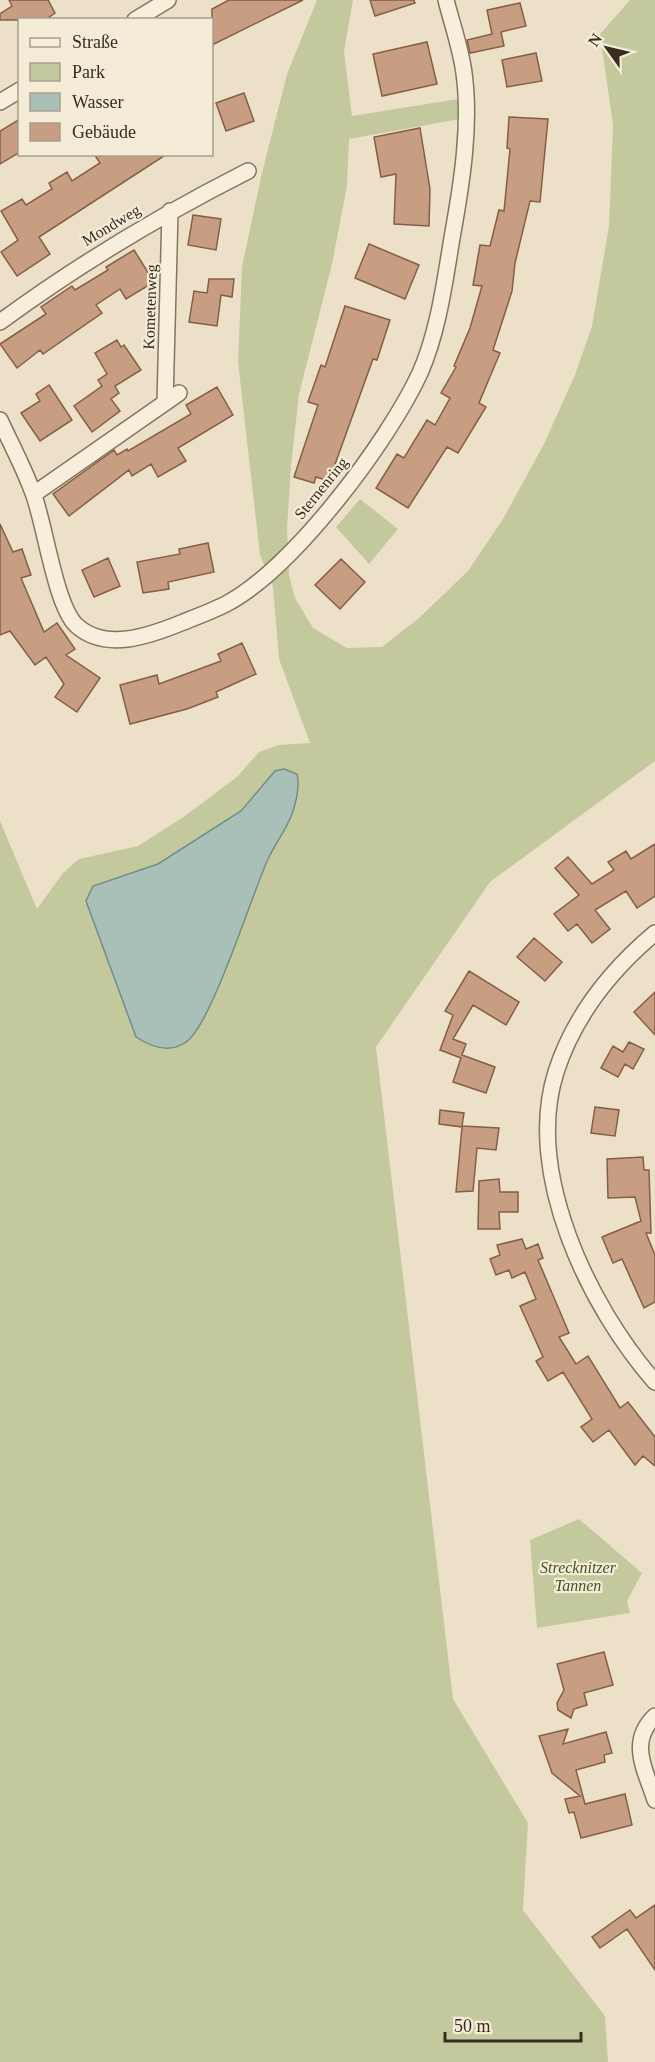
<svg xmlns="http://www.w3.org/2000/svg" width="655" height="2062" font-family="Georgia,serif">
	<style>
		.green { fill: #c4c99d }
		.water { fill: #a9c0b9; stroke: #708e87; stroke-width: 1.5 }
		.building { fill: #c79e81; stroke: #845f46; stroke-width: 1.5 }
		.lines { fill: none; stroke-linecap: round; stroke-linejoin: round }
		.street-casing { stroke: #87745e; stroke-width: 18 }
		.street { stroke: #f7efdb; stroke-width: 15 }
		.labels { text-anchor: middle; dominant-baseline: central; stroke-width: 4.5; stroke-linejoin: round; paint-order: stroke }
		.street-label { font-size: 16px; fill: #382c21; stroke: #f4ecd7 }
		.park-label { font-size: 16px; font-style: italic; fill: #485329; stroke: #f4ecd7 }
	</style>
	<rect width="100%" height="100%" fill="#ece1c8"/>
	<path class="green" d="M317 0H353L344 51 352 116 458 99 460 119 349 139 347 186 332 264 299 394 291 466 287 528 289 575 295 598 313 628 347 648 382 647 419 618 468 571 503 519 544 444 575 375 592 326 609 226 613 125 600 34 630 0H655V761L490 882 376 1047 453 1699 528 1823 523 1910 605 2016 608 2062H0V821L37 909 63 873 79 859 138 846 185 816 237 777 259 752 279 745 310 743 279 659 273 587 260 555 238 362 242 267 261 177 287 74Z
		M360 499 398 529 369 564 336 527Z
		M579 1519 642 1573 627 1601 630 1613 537 1628 530 1540Z"/>
	<path class="water" d="M284 769 297 774C300 786 296 802 292 814 286 830 275 844 268 859 252 894 211 1026 186 1042 169 1054 151 1047 136 1037L86 901 93 886 158 864 241 811 275 771Z"/>
	<path class="building" d="M9 0H48L55 13 45 20H0V14L12 6Z
		M229 0H303L212 45V9Z
		M370 0H414L415 3 375 16Z
		M520 3 526 26 501 32 504 46 470 53 467 40 492 34 487 10Z
		M427 42 437 84 382 96 373 54Z
		M536 53 542 81 507 87 502 60Z
		M244 93 254 121 226 131 216 103Z
		M509 117 548 119 540 202 530 201 515 263 512 291 493 350 500 353 479 403 486 407 458 453 447 447 408 508 376 488 397 454 404 458 427 420 435 425 450 398 441 393 456 367 454 366 470 328 482 286 473 285 480 245 490 246 499 210 504 211 510 149 507 148Z
		M20 119V152L0 164V131Z
		M420 128 430 189 429 226 394 224 396 174 381 177 374 137Z
		M94 154H167L39 237 50 254 17 276 1 252 18 240 1 211 22 199 26 205 52 189 49 183 67 172 72 181 100 163Z
		M193 215 221 219 216 250 188 245Z
		M369 244 419 265 405 299 355 278Z
		M134 250 154 282 126 299 120 289 96 305 102 313 43 354 40 350 17 368 0 344 46 314 41 307 72 286 75 290 108 270 106 267Z
		M209 279H234L232 297 221 295 217 326 189 322 194 291 207 293Z
		M345 306 390 320 377 360 373 359 329 481 316 477 314 483 294 477 318 405 308 402 321 365 325 367Z
		M117 340 121 347 124 345 141 370 115 386 119 393 111 399 120 411 92 432 74 406 102 386 98 380 107 374 95 353Z
		M49 385 72 420 40 441 21 413 40 401 36 394Z
		M217 387 233 415 178 448 186 461 158 477 151 464 132 476 129 470 69 516 53 494 114 450 117 455 127 449 128 451 191 414 186 405Z
		M0 524 13 552 22 549 31 575 21 578 44 632 57 623 75 649 66 655 100 678 77 712 55 697 64 684 46 657 35 665 10 631 0 635Z
		M208 543 214 572 168 582 169 589 143 593 137 562 180 554 179 549Z
		M108 558 120 586 94 597 82 570Z
		M341 559 365 582 340 609 315 585Z
		M242 643 256 674 216 692 218 697 187 709 130 724 120 685 157 675 159 684 221 661 218 654Z
		M655 844V896L637 908 626 891 595 910 610 929 592 943 577 924 568 931 554 914 579 895 555 868 568 857 592 884 614 870 608 862 626 851 631 859Z
		M534 938 562 962 545 981 517 957Z
		M469 971 519 1002 506 1025 473 1005 453 1039 466 1044 462 1055 495 1067 486 1093 453 1082 461 1058 440 1050 453 1015 445 1011Z
		M655 992V1035L634 1012Z
		M629 1042 644 1049 633 1069 625 1064 618 1077 601 1068 613 1046 623 1052Z
		M595 1107 619 1110 615 1136 591 1133Z
		M440 1110 464 1113 462 1126 499 1128 496 1150 477 1148 473 1191 456 1192 462 1127 439 1124Z
		M643 1157 644 1170H649L651 1233H646L655 1255V1302L644 1308 622 1259 613 1263 602 1237 641 1221 635 1197 608 1198 607 1159Z
		M499 1179 500 1192H518V1212H499L500 1229H478L479 1181Z
		M522 1239 526 1249 538 1244 543 1258 538 1260 569 1333 559 1337 576 1364 588 1356 620 1408 628 1402 655 1437V1466L643 1456 635 1465 609 1430 593 1442 581 1427 592 1419 563 1372 548 1381 536 1361 543 1357 520 1306 536 1299 525 1272 512 1278 509 1270 496 1275 490 1259 500 1255 497 1245Z
		M604 1652 613 1685 584 1693 587 1705 574 1709 571 1718 558 1710 557 1703 564 1690 557 1664Z
		M568 1729 563 1744 606 1732 612 1753 604 1755 605 1762 576 1770 585 1804 625 1794 632 1825 581 1838 574 1812 569 1813 565 1799 580 1796 552 1773 539 1736Z
		M655 1905V1970L627 1929 600 1948 592 1937 630 1910 636 1918Z"/>
	<g class="lines">
		<g class="street-casing">
			<path id="street" d="M135 20 168 0
				M0 102 20 90
				M0 322C79 264 161 215 248 171
				M165 403 170 211
				M0 420C11 444 24 468 33 493 45 524 55 604 76 625 105 652 149 636 181 623 196 617 212 611 226 604 293 569 388 442 420 373 439 330 445 279 453 232 462 182 471 124 464 73 461 49 452 24 446 0
				M34 494 179 393
				M655 933C611 970 574 1016 556 1072 524 1173 589 1307 655 1382
				M655 1716C628 1742 645 1769 655 1800"/>
		</g>
		<use href="#street" class="street"/>
	</g>
	<g class="labels">
		<g class="street-label">
			<text transform="translate(111 225) rotate(-31)">Mondweg</text>
			<text transform="translate(150 307) rotate(-88)">Kometenweg</text>
			<text transform="translate(321 488) rotate(-51)">Sternenring</text>
		</g>
		<g class="park-label">
			<text x="578" y="1567">Strecknitzer<tspan x="578" dy="18">Tannen</tspan></text>
		</g>
	</g>
	<rect x="18" y="18" width="195" height="138" fill="#f4ecd7" stroke="#a99f8e" stroke-width="1.5"/>
	<rect x="30" y="38" width="30" height="9" fill="#f7efdb" stroke="#a99f8e" stroke-width="1.5"/>
	<text x="72" y="48" font-size="18" fill="#382c21">Straße</text>
	<rect x="30" y="63" width="30" height="18" fill="#c4c99d" stroke="#a99f8e" stroke-width="1.5"/>
	<text x="72" y="78" font-size="18" fill="#382c21">Park</text>
	<rect x="30" y="93" width="30" height="18" fill="#a9c0b9" stroke="#a99f8e" stroke-width="1.5"/>
	<text x="72" y="108" font-size="18" fill="#382c21">Wasser</text>
	<rect x="30" y="123" width="30" height="18" fill="#c79e81" stroke="#a99f8e" stroke-width="1.5"/>
	<text x="72" y="138" font-size="18" fill="#382c21">Gebäude</text>
	<g transform="translate(607 48) rotate(304)" stroke="#f4ecd7" stroke-width="4.5" paint-order="stroke">
	<path d="M0-4.5L10 22L0 15L-10 22Z" fill="#382c21"/>
	<text y="-9" font-size="16" font-weight="bold" text-anchor="middle" fill="#382c21">N</text>
	</g>
	<path d="M445 2032v9h136v-9" fill="none" stroke="#382c21" stroke-width="3"/>
	<text x="454" y="2032" font-size="18" fill="#382c21" stroke="#f4ecd7" stroke-width="4.5" paint-order="stroke">50 m</text>
</svg>
